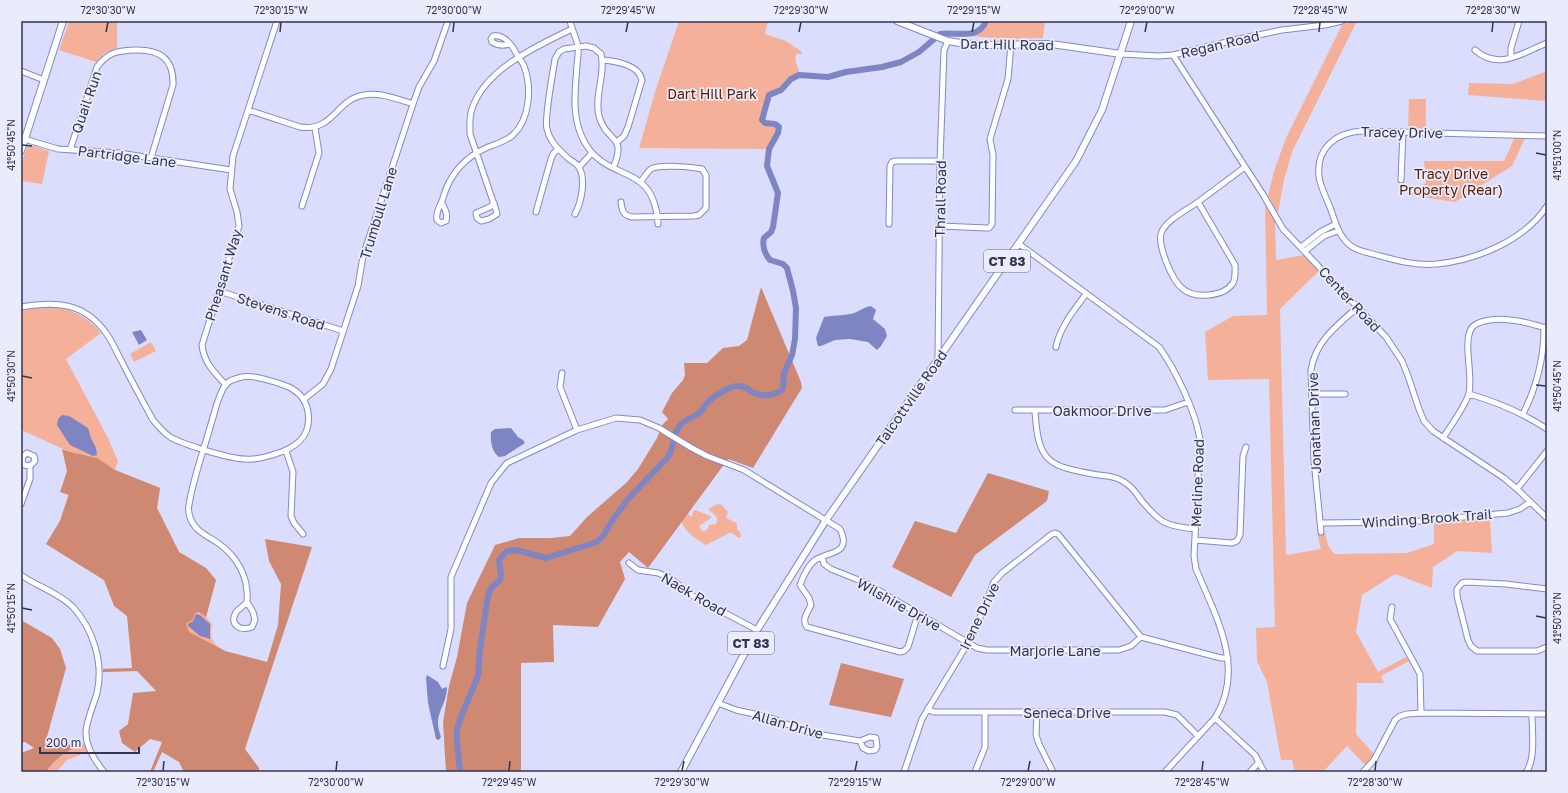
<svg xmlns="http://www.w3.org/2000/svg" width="1568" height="793" font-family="'Golos Text',sans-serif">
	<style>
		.green { fill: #f5b09a }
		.forest { fill: #cf8972 }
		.water { fill: #7f85c3 }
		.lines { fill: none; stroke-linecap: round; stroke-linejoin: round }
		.river { stroke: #7f85c3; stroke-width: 6 }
		.minor-casing { stroke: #8188cc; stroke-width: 7 }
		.major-casing { stroke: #8188cc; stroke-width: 8 }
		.minor { stroke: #fff; stroke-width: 5 }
		.major { stroke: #fff; stroke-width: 6 }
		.ticks { fill: none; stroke: #323552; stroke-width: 1.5 }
		.labels { text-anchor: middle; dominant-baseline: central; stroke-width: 3.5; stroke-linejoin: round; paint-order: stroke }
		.shield { fill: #eaecfb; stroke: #696c85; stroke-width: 1 }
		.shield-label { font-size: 13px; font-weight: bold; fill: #323552 }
		.street-label { font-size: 14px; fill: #323552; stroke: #eaecfb }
		.park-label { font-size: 14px; fill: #5a1b03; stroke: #eaecfb }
		.neatline { fill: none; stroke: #323552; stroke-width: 1.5 }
		.ticks-label { font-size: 10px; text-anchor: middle; fill: #323552 }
	</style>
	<rect width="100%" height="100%" fill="#dadefc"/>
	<path class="green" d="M69 21H117V48L103 54 96 62 59 50Z
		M679 21H768L765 34 786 41 801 51 802 54H797C792 61 800 67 799 75L791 79 781 90 770 94 765 108 763 122 766 124H777L779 128 769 149 639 148 655 92Z
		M986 21H1045L1043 38 1003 39 952 34C965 35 980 36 986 21Z
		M1352 21H1357L1292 152 1284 180 1278 213 1268 196 1274 171 1286 138 1342 25Z
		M1547 71V101L1468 95 1469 83 1513 84Z
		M1409 99H1426V130L1408 129Z
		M1516 135 1526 136 1512 166 1455 202 1410 195 1426 183 1424 161H1504Z
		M31 145 49 151 42 184 21 181V166L27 147Z
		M1265 205 1275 221 1276 260 1304 255 1319 271 1280 309 1286 555 1321 549 1317 533H1325L1328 545 1334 554 1407 553 1434 544V524L1490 519 1492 553 1457 551 1433 567 1432 588 1395 574 1362 595 1356 632 1378 672 1406 657 1409 661 1381 676 1384 683H1357L1356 734 1374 754 1370 762 1366 766 1347 746 1323 772H1295L1292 760H1281L1267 682 1257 661 1256 628 1275 627 1269 379 1208 380 1205 332 1233 316 1267 315Z
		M40 307C64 305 86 314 101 333L66 359 107 436 118 461 115 470 160 488 157 508 179 552 206 568 216 580 206 617 212 624C210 639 211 643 225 651L165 744 153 772H150L162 743V697L138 671 103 672V669L159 668 104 580 46 544 60 521 77 465 70 452 21 430V311Z
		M151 342 156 351 134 362 130 354Z
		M718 504 722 505 728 512 726 518 737 523V529L740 532 741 537 739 538 731 533H729L706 545C697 540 683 531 681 519L688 514 692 517 693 511 695 510 711 516V518L699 526 702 531 707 530 709 525 716 524C720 515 712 514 708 509Z
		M84 743 87 752 67 760 56 772H46L60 756Z"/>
	<path class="forest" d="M761 287 801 382 802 388 753 468 728 459 648 568 629 552 620 562 625 579 598 627 553 625 554 662 521 663V772H446L443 722 449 686 457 657 467 603 495 545 519 538H551L570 536 587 517 626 483 638 469 657 438 662 425 668 419 662 412 672 393 683 380 685 375 684 363H707L723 348 739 346 747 340Z
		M62 449 70 452 97 458 115 470 160 488 157 508 179 552 206 568 216 580 206 617 199 612 195 613 193 619 186 624 189 632 225 651 267 662 278 625 281 584 269 561 265 539 312 547 245 749 259 768V772H184L179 762 162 752 153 772H150L162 742 150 739 135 752 122 743 119 731 128 724 133 693 156 691 137 671 103 672V669L132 668 127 616 114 606 104 580 46 544 60 521 69 495 60 492 67 471Z
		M988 473 1049 491 1047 501 975 555 951 597 892 567 915 521 956 533Z
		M21 620 52 638 60 649 66 668 45 744 82 745C66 751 56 758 46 772H21V753L34 748 25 742 21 743Z
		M841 663 904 679 891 717 829 705Z"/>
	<path class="water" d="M871 306 876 310 873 319 885 329 887 336 881 346 877 350 868 342 850 339 835 340 821 346H818L816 338 824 317C833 315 842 316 850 314 858 313 863 307 871 306Z
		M141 330 147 340 139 345 132 332Z
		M62 415 69 416 88 428 91 438 96 448 97 455 93 456 70 445 57 425 58 419Z
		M511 428 518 437 523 440 525 443 505 456 499 457C492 452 490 441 491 432L495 429Z
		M196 614 200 615 210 624V639L200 636 188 626V624L193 621Z
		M427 675 438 682 442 689 446 687 447 688C446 709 432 713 441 737L439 740 436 739 428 703 426 678Z"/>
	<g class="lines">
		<path class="river" d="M460 772 457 741V729L461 717 478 676 480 649 488 596 491 588 500 580 501 575 499 560 507 551 515 550 524 552 546 558 597 542 603 536 614 518 628 499 668 457C674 448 673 437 678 428 684 419 690 419 698 414 703 411 704 406 708 402 712 397 731 386 737 386 745 385 748 390 754 393 762 397 777 395 783 389L784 373 792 355 795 339 796 308 793 291 787 268 783 264 770 260C765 254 762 246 764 238L771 232 773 227 778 193 767 166 769 149 778 133 779 127 775 124 765 123 762 120 769 95 781 90 791 79 799 75 828 77 846 72 882 67 901 62 919 52 940 34C956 31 978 41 986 21"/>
		<g class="minor-casing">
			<path id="minor" d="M570 21C572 30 577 39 578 47 579 53 577 60 577 66 575 92 571 119 585 143 609 184 654 161 658 224
				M1475 50C1499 71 1522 53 1547 43
				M1121 54 1158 56 1173 55 1239 39 1282 30 1325 25 1342 21
				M1173 55 1264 196 1283 229 1386 337 1402 361 1408 376 1419 409 1424 421 1433 431 1504 478 1517 489 1547 518
				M1511 58V48L1519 21
				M603 60C616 61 639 65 642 80L628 127 624 136 617 142
				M21 71 44 80
				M248 110 300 127C334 132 336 99 364 95 380 92 397 99 413 104
				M1547 136 1361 131C1336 133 1316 148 1319 176 1320 187 1327 199 1331 210 1336 224 1339 237 1351 246 1359 252 1371 253 1380 256 1399 261 1418 266 1437 264 1477 260 1525 240 1547 206
				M21 138 58 149 119 153 231 170
				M70 150 97 67C108 52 117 51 134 50 159 49 174 58 173 85L151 158
				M579 167 592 153
				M1401 180 1403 132
				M621 202C622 211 623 215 632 217L694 216 699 215 706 208V175L702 169C692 167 660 164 651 169 647 172 644 178 641 181
				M1198 202 1235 265C1235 271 1236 277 1233 283 1224 297 1195 299 1183 289 1172 281 1156 243 1162 231 1168 219 1187 210 1198 202Z
				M1198 202 1245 167
				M442 203C445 209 448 214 446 221L441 223 437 220C435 211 441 206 443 198 450 173 465 157 488 147 497 144 506 141 513 135 530 119 532 87 524 66 522 61 518 57 516 53 512 45 504 34 493 36L491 39 492 42C498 46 503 46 510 44
				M494 203 490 207 476 213 477 218 481 221 489 219 497 214 496 210 470 134C470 126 469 117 472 109 485 69 537 46 572 29
				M302 206 319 153 315 128
				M536 212 551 159 553 154 558 149
				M575 214C581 203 587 178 578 166 576 163 572 161 569 159 559 150 550 142 547 129 544 118 553 73 555 59L559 52 564 49 586 46 594 48 601 54C606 74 594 95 599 116 606 143 628 134 613 168
				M889 224 890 166 892 162 896 161H940
				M940 226 987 228H989L992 224 993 155 990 139 1008 79 1011 44
				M1019 244 1159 347C1175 369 1197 414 1200 441L1194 556 1196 569C1216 617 1246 668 1215 718L1165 772
				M1301 247 1320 232 1336 224
				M1305 251 1324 236 1338 231
				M219 291 343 331
				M21 307C55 301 84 302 106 333 112 341 116 351 121 360 131 380 142 400 153 420 158 426 163 432 170 437 182 444 230 459 245 459 254 460 263 458 272 455 294 449 312 438 308 412 306 400 299 392 289 387 279 383 252 374 242 377 237 378 230 380 226 384 218 394 215 412 211 424 204 450 193 478 189 505 188 509 189 514 190 517 194 531 208 536 218 543 238 557 249 578 247 602 244 606 240 608 237 611 228 623 239 632 252 627L255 620 253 612 247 602
				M1056 347C1060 327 1074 310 1086 294
				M938 358 940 161 944 50 948 41
				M562 373 560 387 577 430
				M226 385C214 372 204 363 202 345L239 226 237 212 230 189 233 156 277 21
				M1312 394H1345
				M1469 394C1497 402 1523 413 1547 429
				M304 399 323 384 331 369 358 286 363 256 413 104 419 87 434 61 448 21
				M1015 410H1165L1188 402
				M1035 411C1038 464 1049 466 1098 475 1108 476 1119 477 1127 484 1133 488 1137 494 1141 500 1160 523 1165 526 1195 529
				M1523 414C1537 386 1544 359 1544 328
				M1443 438C1450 427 1466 405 1469 393 1473 375 1463 344 1471 329 1474 323 1483 321 1490 320 1503 318 1522 321 1535 325 1540 326 1542 328 1547 327
				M286 451 293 472 291 516 294 523 303 534
				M1517 489 1547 451
				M21 504 30 479V466L35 461 34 456 27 453 23 456 22 461 24 465 30 466
				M1320 523 1409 522 1508 513 1520 509 1530 502
				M1321 532 1314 460 1311 370C1315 342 1337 325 1358 307
				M1195 540 1232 543 1237 541 1240 535 1243 456 1246 447
				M822 557 824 564 831 569 866 583 977 648 987 650H1119L1131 646 1141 637
				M629 563 638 570 658 573 670 578 691 595 757 630
				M21 575C38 587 58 592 73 607 93 629 104 663 97 693 94 704 85 724 86 734 86 748 96 762 104 772
				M1547 589 1506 584 1466 582 1462 583 1457 589V596L1468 640 1471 646 1477 651H1537L1547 647
				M1392 607 1390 619 1420 674 1421 713
				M443 666 451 629V577L491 483 507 463 577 430 616 418 640 420 659 428 690 447 707 456 744 470 840 529C853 556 826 551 814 561 807 567 803 577 800 585L809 598 811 605C808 612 801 620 807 627L900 652 904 651 908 647 918 614
				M718 703 736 710 768 717 810 733 860 741 870 737 876 738 877 747 875 750 869 751 863 748 860 741
				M928 708 933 712H1165L1177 715 1198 736
				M1037 712 1036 735 1039 744 1053 772
				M1215 718 1255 755 1264 772
				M904 772 922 719 974 633 994 582 1002 573 1052 534 1055 533 1058 534 1141 637 1221 658H1228
				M975 772 985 747V712
				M1250 772 1259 762
				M1363 772 1374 760 1395 720 1400 716 1407 714 1421 713 1547 714
				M1526 772C1536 760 1532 730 1532 715"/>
		</g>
		<g class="major-casing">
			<path id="major" d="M897 21 948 41 960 43 984 45 1051 44 1121 54
				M21 151 63 21
				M681 772 757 630 826 520 1076 161 1102 110 1131 21"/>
		</g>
		<use href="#minor" class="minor"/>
		<use href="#major" class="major"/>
	</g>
	<path class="ticks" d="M106 32 108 22M280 32 281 22M453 32 454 22M626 32 628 22M799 32 801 22M972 32 974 22M1145 32 1147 22M1319 32 1320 22M1492 32 1493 22M22 145 32 146M1536 153 1546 155M22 376 32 378M1536 385 1546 386M22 608 32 610M1536 616 1546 618M163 771 164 761M336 771 337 761M509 771 510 761M682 771 684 761M855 771 857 761M1028 771 1030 761M1202 771 1203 761M1375 771 1376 761"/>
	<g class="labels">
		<g class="shield">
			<rect x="984" y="250" width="46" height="22" rx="3"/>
			<rect x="728" y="632" width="46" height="22" rx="3"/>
		</g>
		<g class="shield-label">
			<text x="1007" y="261">CT 83</text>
			<text x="751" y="643">CT 83</text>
		</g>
		<g class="street-label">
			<text transform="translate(1007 44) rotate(1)">Dart Hill Road</text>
			<text transform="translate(1220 44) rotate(-13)">Regan Road</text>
			<text transform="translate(86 102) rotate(-71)">Quail Run</text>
			<text transform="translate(1402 132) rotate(1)">Tracey Drive</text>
			<text transform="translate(127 156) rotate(7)">Partridge Lane</text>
			<text transform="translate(940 199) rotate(-89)">Thrall Road</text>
			<text transform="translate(378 213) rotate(-73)">Trumbull Lane</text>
			<text transform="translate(223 275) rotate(-73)">Pheasant Way</text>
			<text transform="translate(1350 299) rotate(47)">Center Road</text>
			<text transform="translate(281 311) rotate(18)">Stevens Road</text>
			<text transform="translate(911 398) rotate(-55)">Talcottville Road</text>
			<text x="1102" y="410">Oakmoor Drive</text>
			<text transform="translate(1314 423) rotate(-92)">Jonathan Drive</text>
			<text transform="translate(1197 483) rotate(-88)">Merline Road</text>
			<text transform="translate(1427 518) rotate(-4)">Winding Brook Trail</text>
			<text transform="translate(694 594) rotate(30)">Naek Road</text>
			<text transform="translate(899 604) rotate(29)">Wilshire Drive</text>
			<text transform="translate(979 616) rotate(-64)">Irene Drive</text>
			<text x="1055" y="650">Marjorie Lane</text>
			<text x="1067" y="712">Seneca Drive</text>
			<text transform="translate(788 724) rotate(16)">Allan Drive</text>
		</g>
		<g class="park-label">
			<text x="712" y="93">Dart Hill Park</text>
			<text x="1451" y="173">Tracy Drive<tspan x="1451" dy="16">Property (Rear)</tspan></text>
		</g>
	</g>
	<rect width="1568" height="793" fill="none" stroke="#eaecfb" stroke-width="44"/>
	<path d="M40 747v6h99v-6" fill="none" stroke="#323552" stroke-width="2"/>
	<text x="46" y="747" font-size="12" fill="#323552" stroke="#eaecfb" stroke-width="3" paint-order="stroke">200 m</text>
	<rect x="22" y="22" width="1524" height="749" class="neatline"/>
	<g class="ticks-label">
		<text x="108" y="14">72°30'30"W</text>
		<text x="281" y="14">72°30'15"W</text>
		<text x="454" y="14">72°30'00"W</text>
		<text x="628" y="14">72°29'45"W</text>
		<text x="801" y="14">72°29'30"W</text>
		<text x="974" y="14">72°29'15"W</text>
		<text x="1147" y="14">72°29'00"W</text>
		<text x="1320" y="14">72°28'45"W</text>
		<text x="1493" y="14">72°28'30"W</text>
		<text transform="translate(11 145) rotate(-90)" y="4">41°50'45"N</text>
		<text transform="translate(1557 155) rotate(-90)" y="4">41°51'00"N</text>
		<text transform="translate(11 376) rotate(-90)" y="4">41°50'30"N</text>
		<text transform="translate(1557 386) rotate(-90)" y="4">41°50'45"N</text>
		<text transform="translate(11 608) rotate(-90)" y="4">41°50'15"N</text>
		<text transform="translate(1557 618) rotate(-90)" y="4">41°50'30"N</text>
		<text x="163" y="786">72°30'15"W</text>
		<text x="336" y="786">72°30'00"W</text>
		<text x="509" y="786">72°29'45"W</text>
		<text x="682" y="786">72°29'30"W</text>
		<text x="855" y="786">72°29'15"W</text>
		<text x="1028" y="786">72°29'00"W</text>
		<text x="1202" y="786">72°28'45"W</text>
		<text x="1375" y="786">72°28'30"W</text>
	</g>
</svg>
